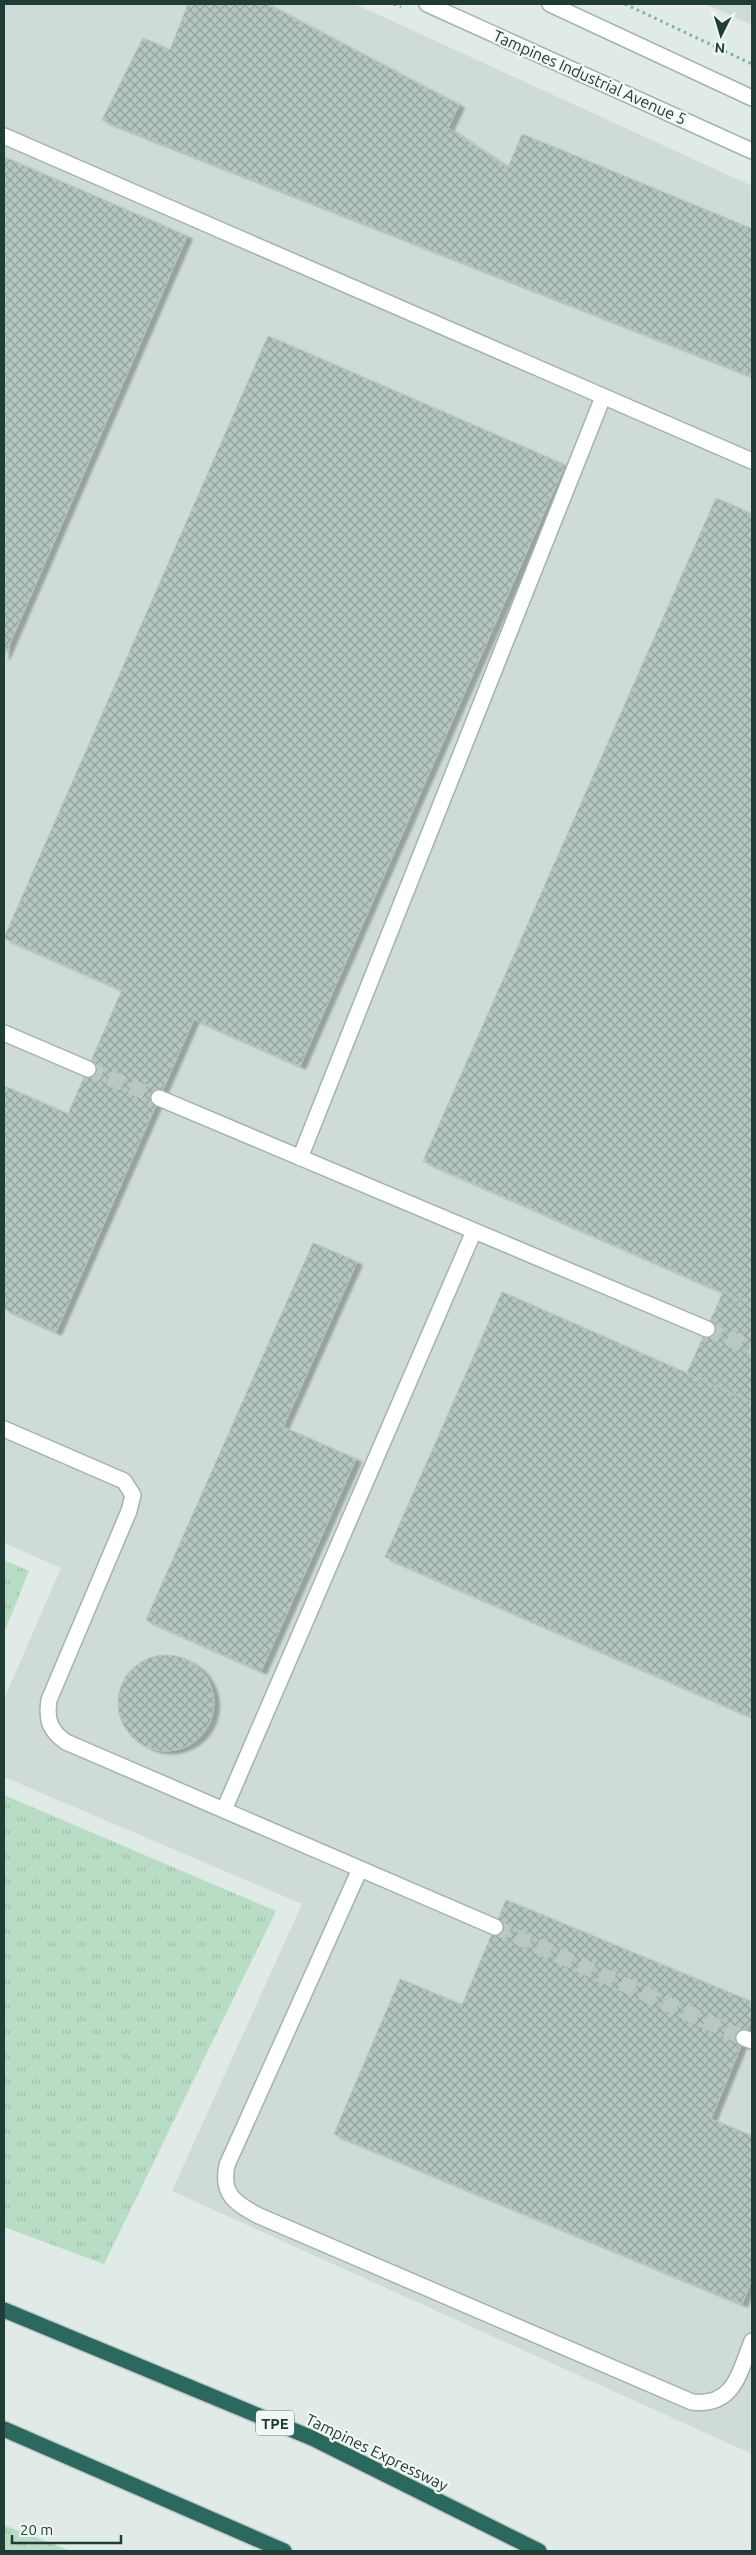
<svg xmlns="http://www.w3.org/2000/svg" width="756" height="2555" font-family="Ubuntu,sans-serif">
	<style>
		.built { fill: #cedbd6 }
		.grass { fill: url(#grass-tufts) }
		.building { fill: url(#building-cross-hatch); stroke: #b2c5be; filter: url(#shadow) }
		.lines { fill: none; stroke-linecap: round; stroke-linejoin: round }
		.minor-tunnel { stroke: #bac8c4; stroke-width: 15; stroke-dasharray: 15 8; stroke-linecap: butt }
		.minor-casing { stroke: #a3b3ae; stroke-width: 18 }
		.highway-casing { stroke: #c1c8c7; stroke-width: 18 }
		.path { stroke: #7fb0a3; stroke-width: 3; stroke-dasharray: 2.5 4; stroke-linecap: butt }
		.minor { stroke: #fff; stroke-width: 15 }
		.highway { stroke: #2b695f; stroke-width: 15 }
		.labels { text-anchor: middle; dominant-baseline: central; stroke-width: 4.5; stroke-linejoin: round; paint-order: stroke }
		.shield { fill: #f1f8f4; stroke: #5f746f; stroke-width: 1 }
		.shield-label { font-size: 15px; font-weight: bold; fill: #203c36 }
		.street-label { font-size: 16px; fill: #203c36; stroke: #f1f8f4 }
	</style>
	<defs>
		<pattern id="grass-tufts" width="24" height="20" patternUnits="userSpaceOnUse" patternTransform="scale(1.25)"><rect width="24" height="20" fill="#b8ddc4"/><path d="M3 7l-1-3M5 7V3M7 7l1-3M15 17l-1-3M17 17v-4M19 17l1-3" fill="none" stroke="#9ebfa9"/></pattern>
		<pattern id="building-cross-hatch" width="8" height="8" patternUnits="userSpaceOnUse" patternTransform="scale(1.25)"><rect width="8" height="8" fill="#b5c6c0"/><path d="M0 0l8 8M0 8l8-8" fill="none" stroke="#93a29d"/></pattern>
		<filter id="shadow"><feDropShadow dx="5.5" dy="3" stdDeviation="1" flood-color="#0004"/></filter>
	</defs>
	<rect width="100%" height="100%" fill="#e0ebe7"/>
	<path class="built" d="M4 4H355L752 186V2454L172 2191 302 1904 4 1777V1699L61 1568 4 1543Z
		M705 4H752V25Z"/>
	<path class="grass" d="M4 1560 29 1571 4 1633Z
		M4 1795 276 1911 104 2264 4 2227Z
		M4 2525 71 2551H4Z"/>
	<path class="building" d="M188 4H267L459 105 448 128 508 168 522 134 752 229V376L102 120 143 38 170 50Z
		M4 157 187 236 4 657Z
		M268 336 565 465 300 1066 194 1019 56 1332 4 1309V1086L68 1114 122 990 4 938Z
		M716 498 752 514V1305L423 1161Z
		M313 1243 357 1262 283 1427 356 1459 261 1671 146 1620Z
		M502 1292 752 1402V1717L385 1557Z
		M723 1292 752 1305V1402L687 1373Z
		M118 1703a48 48 0 1 1 96 0a48 48 0 1 1-96 0Z
		M506 1900 752 2002V2019L711 2119 752 2136V2279L742 2304 334 2134 400 1979 462 2005Z"/>
	<g class="lines">
		<path class="minor-tunnel" d="M88 1069 159 1098
			M707 1329 752 1348
			M495 1927 744 2038"/>
		<g class="minor-casing">
			<path id="minor" d="M427 4 752 151
				M550 4 752 98
				M4 136 752 461
				M4 1033 88 1069
				M159 1098 707 1329
				M300 1158 603 397
				M4 1429 124 1481 133 1495 129 1511 49 1700C46 1720 50 1731 66 1742L495 1927
				M224 1810 474 1231
				M360 1869 227 2165C221 2194 234 2202 257 2215L692 2402C734 2407 739 2373 752 2341
				M744 2038 752 2041"/>
		</g>
		<g class="highway-casing">
			<path id="highway" d="M4 2310 312 2438 539 2551
				M4 2429 284 2551"/>
		</g>
		<path class="path" d="M394 4 401 7
			M625 4 752 64"/>
		<use href="#minor" class="minor"/>
		<use href="#highway" class="highway"/>
	</g>
	<g class="labels">
		<rect class="shield" x="256" y="2410.5" width="38" height="25" rx="4"/>
		<g class="shield-label">
			<text x="275" y="2423">TPE</text>
		</g>
		<g class="street-label">
			<text transform="translate(590 77) rotate(24)">Tampines Industrial Avenue 5</text>
			<text transform="translate(377 2452) rotate(26)">Tampines Expressway</text>
		</g>
	</g>
	<rect width="756" height="2555" fill="none" stroke="#203c36" stroke-width="10"/>
	<g transform="translate(721 35) rotate(185)" stroke="#f1f8f4" stroke-width="4" paint-order="stroke">
	<path d="M0-4L9 19L0 12L-9 19Z" fill="#203c36"/>
	<text y="-8" font-size="14" font-weight="bold" text-anchor="middle" fill="#203c36">N</text>
	</g>
	<path d="M12 2535v8h109v-8" fill="none" stroke="#203c36" stroke-width="2.5"/>
	<text x="20" y="2535" font-size="15" fill="#203c36" stroke="#f1f8f4" stroke-width="4" paint-order="stroke">20 m</text>
</svg>
